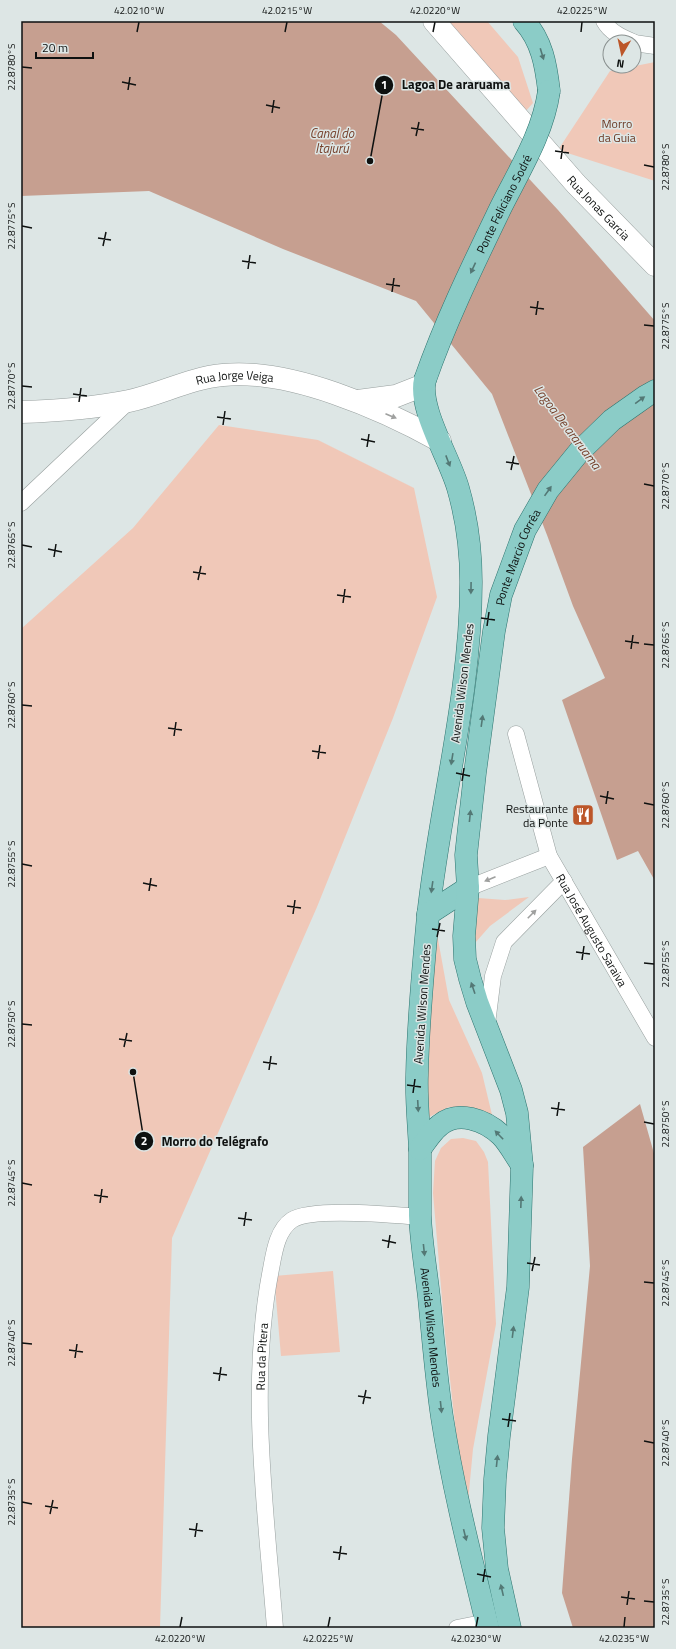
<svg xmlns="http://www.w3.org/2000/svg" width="676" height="1649" font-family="'Titillium Web',sans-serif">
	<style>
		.green { fill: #f0c8b8 }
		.water { fill: #c69f90 }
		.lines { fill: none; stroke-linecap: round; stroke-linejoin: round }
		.street-casing { stroke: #979f9e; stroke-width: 17 }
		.secondary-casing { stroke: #979f9e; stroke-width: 23 }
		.primary-casing { stroke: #2d746f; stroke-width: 23 }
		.street { stroke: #fff; stroke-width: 16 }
		.secondary { stroke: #fff; stroke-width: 22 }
		.primary { stroke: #8bccc7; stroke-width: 22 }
		.primary-bridge-casing { stroke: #2d746f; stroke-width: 23; stroke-linecap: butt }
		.primary-bridge { stroke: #8bccc7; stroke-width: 22 }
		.oneway { fill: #537875 }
		.oneway2 { fill: #9fa09f }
		.ticks { fill: none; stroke: #0e1110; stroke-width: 1.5 }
		.labels { text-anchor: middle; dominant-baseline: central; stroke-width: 3; stroke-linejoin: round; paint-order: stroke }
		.park-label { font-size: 12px; fill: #6c3823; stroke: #dde6e5 }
		.street-label { font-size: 12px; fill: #0e1110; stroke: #dde6e5 }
		.poi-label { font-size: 12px; fill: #0e1110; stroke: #dde6e5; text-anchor: end }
		.water-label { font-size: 13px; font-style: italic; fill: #76412c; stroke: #dde6e5 }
		.leader { fill: none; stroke: #0e1110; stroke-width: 1.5 }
		.callout-dot { fill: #0e1110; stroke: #dde6e5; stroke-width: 1.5 }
		.mark-label { font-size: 12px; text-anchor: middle; font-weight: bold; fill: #fff }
		.callout-label { font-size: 13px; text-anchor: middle; font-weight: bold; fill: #0e1110; stroke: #dde6e5; stroke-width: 3; stroke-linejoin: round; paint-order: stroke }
		.neatline { fill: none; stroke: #0e1110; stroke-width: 1.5 }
		.ticks-label { font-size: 10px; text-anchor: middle; fill: #0e1110 }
	</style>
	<rect width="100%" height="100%" fill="#dde6e5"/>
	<path class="green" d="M445 21H487L518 57 533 103 524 113Z
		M655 62V181L558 150 610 71Z
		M219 425 318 440 414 488 437 597 393 718 317 907 172 1238 160 1628H21V629L133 528Z
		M529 897 490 926 475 943 473 901 478 898 505 900Z
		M436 928 449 1000 482 1073 493 1119 471 1109 449 1107 423 1120Z
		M463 1138 476 1141 484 1152 488 1162 496 1324 473 1449 466 1523 445 1334 433 1193 435 1161 441 1148 451 1139Z
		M333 1271 340 1352 281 1356 274 1276Z"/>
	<path class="water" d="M21 21H379L396 35 558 210 655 321V881L638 851 617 860 562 700 605 678 573 606 547 535 492 394 416 301 283 249 149 191 21 196Z
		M640 1104 655 1157V1628H573L562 1593 572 1459 590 1266 583 1147Z"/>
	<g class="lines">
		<g class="street-casing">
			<g id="street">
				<path d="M604 21C610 32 621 37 633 42"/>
				<path d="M634 43 655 46"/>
				<path d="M21 503 130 400"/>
				<path id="s1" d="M516 734 549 856 655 1038"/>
				<path d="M468 888 549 856"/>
				<path d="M487 1024 493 976 504 942 564 881"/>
				<path id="s2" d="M275 1628C266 1511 248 1385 271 1269 274 1253 277 1230 292 1220 312 1207 393 1215 420 1217"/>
				<path d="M457 1628 487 1622"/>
			</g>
		</g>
		<g class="secondary-casing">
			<g id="secondary">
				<path id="s3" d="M434 21 576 184 655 265"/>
				<path d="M358 401 396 396 424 385"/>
				<path id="s4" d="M21 412C57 411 94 408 129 401 161 394 190 378 223 375 289 368 383 409 440 441"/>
			</g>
		</g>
		<g class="primary-casing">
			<g id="primary">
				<path d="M524 21C542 41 546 65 549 91"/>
				<path id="s5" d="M425 380C418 408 450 459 458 488 467 519 471 550 471 582 471 695 440 805 428 916 423 969 418 1022 417 1075 416 1100 419 1126 420 1151 420 1172 420 1193 420 1215 421 1242 426 1270 429 1297 433 1337 436 1377 442 1417 453 1488 471 1558 488 1628"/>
				<path d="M428 914 468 888"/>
				<path d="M420 1149C426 1141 432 1131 440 1125 458 1110 485 1120 501 1135 509 1143 515 1155 522 1165"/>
				<path id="s6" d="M510 1628 497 1569 493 1528 495 1479 499 1436 518 1287 522 1166 517 1113 511 1090 477 1002 470 979 465 959 464 936 468 888 466 855 475 773 494 631 501 595 525 530 548 490 579 452 612 420 646 396 655 391"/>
			</g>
		</g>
		<use href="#street" class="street"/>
		<use href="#secondary" class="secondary"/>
		<use href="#primary" class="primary"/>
		<g class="primary-bridge-casing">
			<g id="primary-bridge">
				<path id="s7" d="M425 380C446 320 474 263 501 207 520 169 543 133 549 91"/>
			</g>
		</g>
		<use href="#primary-bridge" class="primary-bridge"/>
	</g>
	<defs><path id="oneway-solid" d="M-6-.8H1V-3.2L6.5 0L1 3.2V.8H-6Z"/></defs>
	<g class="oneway">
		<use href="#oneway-solid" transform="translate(542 54) rotate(73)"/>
		<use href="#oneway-solid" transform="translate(473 268) rotate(115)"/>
		<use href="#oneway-solid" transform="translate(640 400) rotate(-36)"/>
		<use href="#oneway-solid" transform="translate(448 461) rotate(69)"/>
		<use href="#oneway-solid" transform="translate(548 491) rotate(-55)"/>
		<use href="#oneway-solid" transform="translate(471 588) rotate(91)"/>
		<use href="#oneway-solid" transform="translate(482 721) rotate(-82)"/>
		<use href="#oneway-solid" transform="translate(452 759) rotate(99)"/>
		<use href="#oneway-solid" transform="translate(470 816) rotate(-84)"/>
		<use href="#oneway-solid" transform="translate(432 887) rotate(98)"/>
		<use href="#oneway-solid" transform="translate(473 988) rotate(-109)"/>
		<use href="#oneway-solid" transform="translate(418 1106) rotate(87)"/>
		<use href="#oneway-solid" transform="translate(499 1135) rotate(-134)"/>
		<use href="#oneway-solid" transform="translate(521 1202) rotate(-88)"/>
		<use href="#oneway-solid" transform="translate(424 1250) rotate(84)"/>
		<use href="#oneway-solid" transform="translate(513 1332) rotate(-83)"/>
		<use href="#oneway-solid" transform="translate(441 1407) rotate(84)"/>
		<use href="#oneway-solid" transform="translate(497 1461) rotate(-84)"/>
		<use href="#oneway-solid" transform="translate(465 1535) rotate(76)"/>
		<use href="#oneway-solid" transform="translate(502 1590) rotate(-103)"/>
	</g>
	<g class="oneway2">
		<use href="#oneway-solid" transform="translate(391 416) rotate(23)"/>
		<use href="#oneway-solid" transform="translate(490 879) rotate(157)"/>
		<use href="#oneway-solid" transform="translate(532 914) rotate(-45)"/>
	</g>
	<path class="ticks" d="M137 32 139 22M285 32 287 22M433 32 435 22M581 32 582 22M22 67 32 68M122 82 136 85M128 90 130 77M266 105 280 108M272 113 274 100M411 128 424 130M416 136 419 122M555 151 569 153M561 159 563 145M644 165 654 167M22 226 32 228M98 238 111 240M103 246 106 232M242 261 256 263M248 269 250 255M386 284 400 286M392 292 394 278M530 307 544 309M536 315 538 301M644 325 654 326M22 386 32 387M73 394 87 396M79 402 81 388M217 417 231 419M223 425 225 411M361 439 375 442M367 447 369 434M506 462 519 464M511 470 514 456M644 484 654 486M22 545 32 547M48 549 62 552M54 557 56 544M193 572 206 574M198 580 201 566M337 595 351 597M343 603 345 589M481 618 495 620M487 626 489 612M625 641 639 643M644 644 654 645M631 649 633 635M22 705 32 706M168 728 182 730M174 736 176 722M312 751 326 753M318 759 320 745M456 773 470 776M462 781 464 768M600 796 614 799M644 803 654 805M606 804 608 791M22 864 32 866M143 883 157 886M149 891 151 878M287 906 301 908M293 914 295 900M432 929 445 931M437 937 440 923M576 952 590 954M582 960 584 946M644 963 654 964M22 1024 32 1025M119 1039 132 1041M124 1047 127 1033M263 1062 277 1064M269 1070 271 1056M407 1085 421 1087M413 1093 415 1079M551 1108 565 1110M557 1116 559 1102M644 1122 654 1124M22 1183 32 1185M94 1195 108 1197M100 1203 102 1189M238 1218 252 1220M244 1226 246 1212M382 1240 396 1243M388 1248 390 1235M527 1263 540 1265M532 1271 535 1257M644 1282 654 1283M22 1343 32 1344M69 1350 83 1352M75 1358 77 1344M213 1373 227 1375M219 1381 221 1367M358 1396 371 1398M363 1404 366 1390M502 1419 516 1421M508 1427 510 1413M644 1441 654 1443M22 1502 32 1504M45 1506 58 1508M50 1514 53 1500M189 1529 203 1531M195 1537 197 1523M333 1552 347 1554M339 1560 341 1546M477 1574 491 1577M483 1582 485 1569M621 1597 635 1599M644 1601 654 1602M627 1605 629 1591M180 1627 182 1617M328 1627 330 1617M476 1627 478 1617M624 1627 625 1617"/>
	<defs>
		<g id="restaurant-square" transform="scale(1.15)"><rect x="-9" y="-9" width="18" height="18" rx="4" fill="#bc5629" stroke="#dde6e5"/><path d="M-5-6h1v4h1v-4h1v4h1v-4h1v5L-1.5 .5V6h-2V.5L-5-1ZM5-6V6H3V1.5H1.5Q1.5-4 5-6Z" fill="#fff"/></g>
	</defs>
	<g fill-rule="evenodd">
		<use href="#restaurant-square" x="583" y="815"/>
	</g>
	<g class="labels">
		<g class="park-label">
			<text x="617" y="123">Morro<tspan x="617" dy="14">da Guia</tspan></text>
		</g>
		<g class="street-label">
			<text stroke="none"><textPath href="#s7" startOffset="193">Ponte Feliciano Sodré</textPath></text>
			<text stroke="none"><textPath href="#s3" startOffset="249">Rua Jonas Garcia</textPath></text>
			<text stroke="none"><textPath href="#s4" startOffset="218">Rua Jorge Veiga</textPath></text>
			<text stroke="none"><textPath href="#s6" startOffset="1089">Ponte Marcio Corrêa</textPath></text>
			<text transform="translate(462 683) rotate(-83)">Avenida Wilson Mendes</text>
			<text stroke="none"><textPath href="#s1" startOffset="212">Rua José Augusto Saraiva</textPath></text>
			<text transform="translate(422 1004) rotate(-86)">Avenida Wilson Mendes</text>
			<text stroke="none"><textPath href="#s5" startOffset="959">Avenida Wilson Mendes</textPath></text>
			<text stroke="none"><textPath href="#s2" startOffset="272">Rua da Pitera</textPath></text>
		</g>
		<g class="poi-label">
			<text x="568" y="808">Restaurante<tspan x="568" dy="14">da Ponte</tspan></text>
		</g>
		<g class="water-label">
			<text x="332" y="133">Canal do<tspan x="332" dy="15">Itajurú</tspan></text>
			<text transform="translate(568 427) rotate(53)">Lagoa De araruama</text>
		</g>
	</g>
	<path class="leader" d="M370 161L384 85M133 1072L144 1141"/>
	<g class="callout-dot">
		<circle cx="370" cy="161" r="4"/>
		<circle cx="133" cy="1072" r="4"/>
		<circle cx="384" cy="85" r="10"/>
		<circle cx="144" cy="1141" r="10"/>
	</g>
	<g class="mark-label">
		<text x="384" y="89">1</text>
		<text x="144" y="1145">2</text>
	</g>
	<g class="callout-label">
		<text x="456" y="89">Lagoa De araruama</text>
		<text x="215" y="1146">Morro do Telégrafo</text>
	</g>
	<rect width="676" height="1649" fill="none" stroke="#dde6e5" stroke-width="44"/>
	<g transform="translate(622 54) rotate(189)"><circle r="19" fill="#dde6e5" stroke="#8a9190"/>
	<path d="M0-3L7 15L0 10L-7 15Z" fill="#bc5629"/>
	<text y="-6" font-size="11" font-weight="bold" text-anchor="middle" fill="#0e1110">N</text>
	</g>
	<path d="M36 52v6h57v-6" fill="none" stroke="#0e1110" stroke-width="2"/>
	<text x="42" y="52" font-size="12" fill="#0e1110" stroke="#dde6e5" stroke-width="3" paint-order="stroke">20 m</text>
	<rect x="22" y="22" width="632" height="1605" class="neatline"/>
	<g class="ticks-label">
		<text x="139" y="14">42.0210°W</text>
		<text x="287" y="14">42.0215°W</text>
		<text x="435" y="14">42.0220°W</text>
		<text x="582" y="14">42.0225°W</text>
		<text transform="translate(11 67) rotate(-90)" y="4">22.8780°S</text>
		<text transform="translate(665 167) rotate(-90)" y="4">22.8780°S</text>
		<text transform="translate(11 226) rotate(-90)" y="4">22.8775°S</text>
		<text transform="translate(665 326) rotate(-90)" y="4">22.8775°S</text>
		<text transform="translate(11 386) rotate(-90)" y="4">22.8770°S</text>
		<text transform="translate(665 486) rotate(-90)" y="4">22.8770°S</text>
		<text transform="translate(11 545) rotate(-90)" y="4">22.8765°S</text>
		<text transform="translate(665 645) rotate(-90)" y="4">22.8765°S</text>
		<text transform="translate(11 705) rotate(-90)" y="4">22.8760°S</text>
		<text transform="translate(665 805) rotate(-90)" y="4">22.8760°S</text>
		<text transform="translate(11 864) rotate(-90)" y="4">22.8755°S</text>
		<text transform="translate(665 964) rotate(-90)" y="4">22.8755°S</text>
		<text transform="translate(11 1024) rotate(-90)" y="4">22.8750°S</text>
		<text transform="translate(665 1124) rotate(-90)" y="4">22.8750°S</text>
		<text transform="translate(11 1183) rotate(-90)" y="4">22.8745°S</text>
		<text transform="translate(665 1283) rotate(-90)" y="4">22.8745°S</text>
		<text transform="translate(11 1343) rotate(-90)" y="4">22.8740°S</text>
		<text transform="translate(665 1443) rotate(-90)" y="4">22.8740°S</text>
		<text transform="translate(11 1502) rotate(-90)" y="4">22.8735°S</text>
		<text transform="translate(665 1602) rotate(-90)" y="4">22.8735°S</text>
		<text x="180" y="1642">42.0220°W</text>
		<text x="328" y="1642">42.0225°W</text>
		<text x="476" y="1642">42.0230°W</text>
		<text x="624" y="1642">42.0235°W</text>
	</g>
</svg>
